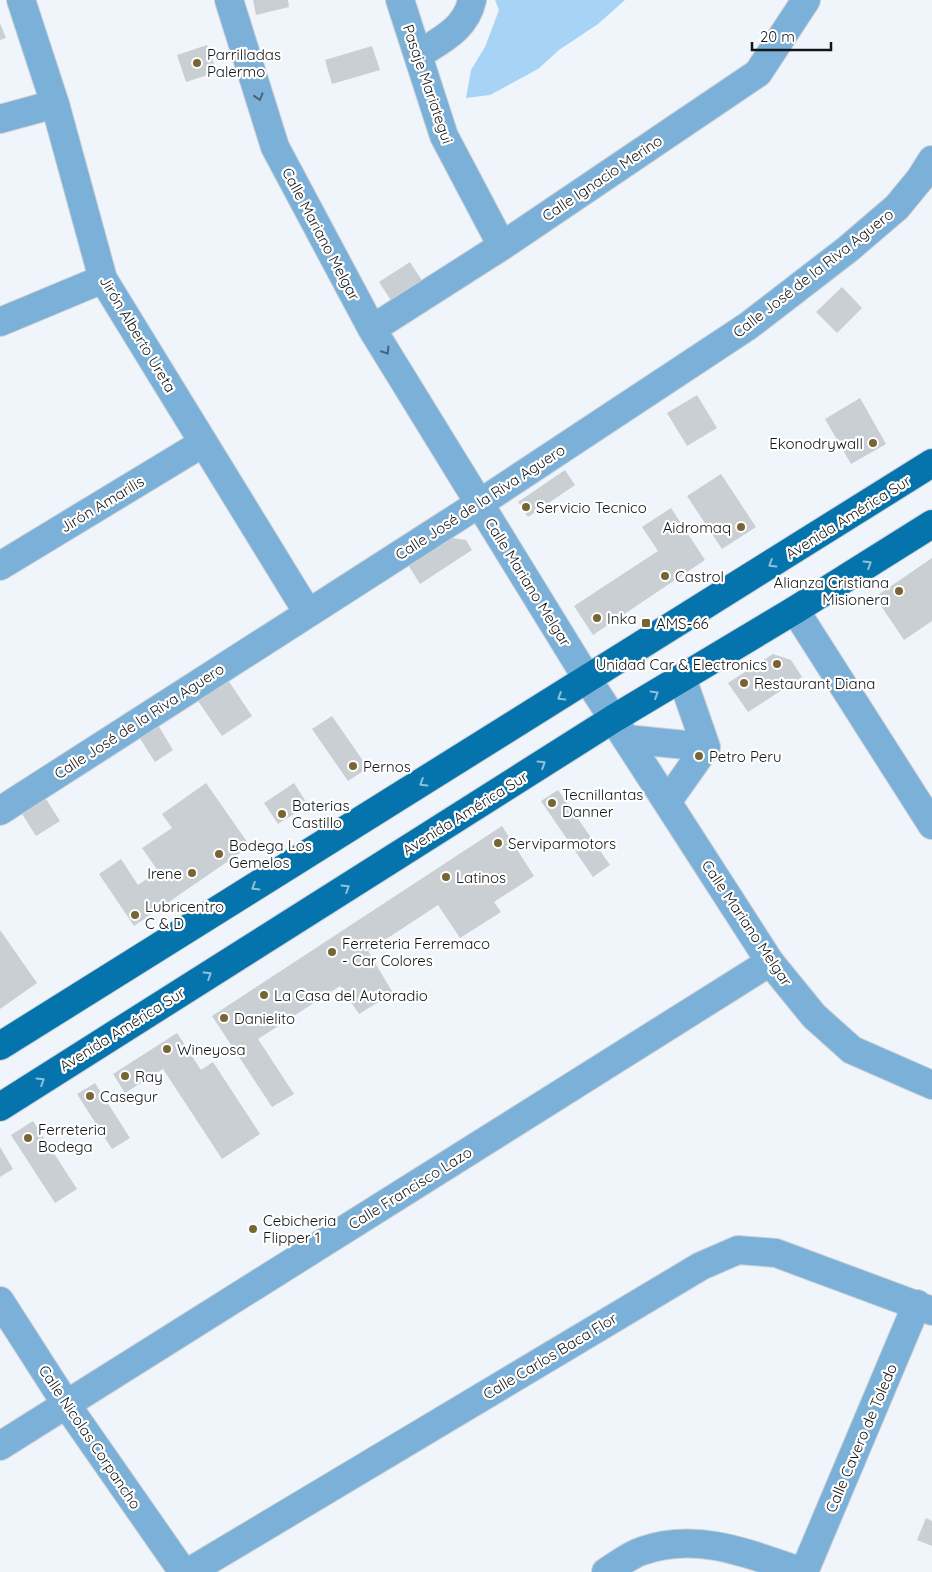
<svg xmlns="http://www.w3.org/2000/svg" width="932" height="1572" font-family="Quicksand,sans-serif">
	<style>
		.green { fill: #a7d4f6 }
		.building { fill: #c9cfd3 }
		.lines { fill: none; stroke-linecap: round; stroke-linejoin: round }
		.minor-casing { stroke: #ccd1d6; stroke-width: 30 }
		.major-casing { stroke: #ccd1d6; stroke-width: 30 }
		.minor { stroke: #7bb1d8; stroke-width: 28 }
		.major { stroke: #0674ac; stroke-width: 28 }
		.oneway { stroke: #476378 }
		.oneway2 { stroke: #8fc0da }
		.poi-dot { fill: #776634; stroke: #fff; stroke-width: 2 }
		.labels { text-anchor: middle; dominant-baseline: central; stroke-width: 4.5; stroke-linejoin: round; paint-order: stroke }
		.poi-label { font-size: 15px; fill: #131517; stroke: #fff; text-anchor: start }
		.street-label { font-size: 15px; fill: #131517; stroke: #fff }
	</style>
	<rect width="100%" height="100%" fill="#eff5fa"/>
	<path class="green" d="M495 0H625L598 24 559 50 538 69 490 95 466 98 471 70 485 47 499 10Z"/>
	<path class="building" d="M253 0H288L289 7 256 15Z
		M0 23 6 38 0 40Z
		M207 45 217 72 186 82 177 55Z
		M372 46 380 70 332 84 325 60Z
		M410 262 423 282 392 302 379 282Z
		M842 287 862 308 837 333 816 312Z
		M697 395 717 428 687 446 667 413Z
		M860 398 886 444 851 464 825 419Z
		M565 470 575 485 528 517 518 502Z
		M721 474 756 527 722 549 687 496Z
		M671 508 705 560 593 635 574 606 658 551 642 527Z
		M446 537 466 540 472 550 420 584 407 563Z
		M932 558V621L904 640 875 597Z
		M773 654 791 660 802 677 748 712 728 683Z
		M226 677 252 716 222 736 196 698Z
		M332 716 368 768 348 781 312 729Z
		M158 725 173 750 155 762 139 737Z
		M206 783 250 846 134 926 99 874 121 859 138 885 158 871 142 848 172 828 162 814Z
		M294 783 308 805 278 824 264 803Z
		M558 790 610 865 593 877 541 801Z
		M46 799 60 821 36 836 22 814Z
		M502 826 534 876 494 902 501 912 460 938 438 905 368 951 393 993 359 1014 340 986 258 1039 294 1094 272 1107 212 1016Z
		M0 930 37 983 0 1009Z
		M177 1033 201 1070 213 1062 260 1134 222 1159 163 1069 125 1093 113 1074Z
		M95 1083 130 1138 112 1149 77 1094Z
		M33 1121 77 1189 55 1203 11 1135Z
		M0 1147 13 1169 0 1177Z
		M926 1518 932 1521V1546L917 1540Z"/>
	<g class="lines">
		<g class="minor-casing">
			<path id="minor" d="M21 0 55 104 103 279 308 613
				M229 0 275 147 372 329 588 680 667 802 770 962 814 1016 852 1050 932 1085
				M400 0 444 136 502 246
				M418 55C441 40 466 29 472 0
				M0 119 55 104
				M0 322 103 279
				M372 329 502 246 758 73 806 0
				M0 566 203 443
				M795 610 932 825
				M682 678 706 747
				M626 739 706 747 667 802
				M0 811 480 503 748 326 848 249 897 207 920 179 932 160
				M0 1301 66 1404 183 1572
				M0 1446 770 962
				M189 1572 701 1266 738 1250 776 1253 932 1311
				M606 1572C617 1565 630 1555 642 1551 698 1531 751 1555 803 1572
				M804 1572 917 1304"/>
		</g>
		<g class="major-casing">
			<path id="major" d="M0 1046 932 463
				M0 1107 613 719 795 610 932 524"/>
		</g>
		<use href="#minor" class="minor"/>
		<use href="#major" class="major"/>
	</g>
	<defs><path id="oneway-chevron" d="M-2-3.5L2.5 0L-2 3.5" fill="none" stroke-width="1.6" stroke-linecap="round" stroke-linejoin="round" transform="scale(1.25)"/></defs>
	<g class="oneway">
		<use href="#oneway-chevron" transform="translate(259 97) rotate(73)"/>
		<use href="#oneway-chevron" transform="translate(386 351) rotate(58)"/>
	</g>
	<g class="oneway2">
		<use href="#oneway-chevron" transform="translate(772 564) rotate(148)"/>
		<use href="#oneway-chevron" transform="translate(868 564) rotate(-32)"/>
		<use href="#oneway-chevron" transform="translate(655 694) rotate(-31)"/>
		<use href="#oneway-chevron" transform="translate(561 697) rotate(148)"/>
		<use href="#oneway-chevron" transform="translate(542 764) rotate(-32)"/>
		<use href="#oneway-chevron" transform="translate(423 783) rotate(148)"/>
		<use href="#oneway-chevron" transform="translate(255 887) rotate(148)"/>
		<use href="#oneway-chevron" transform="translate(346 888) rotate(-32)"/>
		<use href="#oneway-chevron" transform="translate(208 975) rotate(-32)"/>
		<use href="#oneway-chevron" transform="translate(41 1081) rotate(-32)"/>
	</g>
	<g class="poi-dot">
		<circle cx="197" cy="63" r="5"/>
		<circle cx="873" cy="443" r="5"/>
		<circle cx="526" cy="507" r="5"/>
		<circle cx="741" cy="527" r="5"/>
		<circle cx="665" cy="576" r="5"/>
		<circle cx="899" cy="591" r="5"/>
		<circle cx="597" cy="618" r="5"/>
		<rect x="641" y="618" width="10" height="10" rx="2.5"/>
		<circle cx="777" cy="664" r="5"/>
		<circle cx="744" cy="683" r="5"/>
		<circle cx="699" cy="756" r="5"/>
		<circle cx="353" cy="766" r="5"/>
		<circle cx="552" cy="803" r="5"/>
		<circle cx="282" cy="814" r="5"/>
		<circle cx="498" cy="843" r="5"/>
		<circle cx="219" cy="854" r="5"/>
		<circle cx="192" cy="873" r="5"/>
		<circle cx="446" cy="877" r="5"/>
		<circle cx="135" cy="915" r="5"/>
		<circle cx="332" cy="952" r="5"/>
		<circle cx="264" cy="995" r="5"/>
		<circle cx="224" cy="1018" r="5"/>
		<circle cx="167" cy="1049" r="5"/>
		<circle cx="125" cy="1076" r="5"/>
		<circle cx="90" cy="1096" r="5"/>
		<circle cx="28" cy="1138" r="5"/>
		<circle cx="253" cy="1229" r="5"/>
	</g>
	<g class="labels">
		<g class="poi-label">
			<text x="207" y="54">Parrilladas<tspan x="207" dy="17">Palermo</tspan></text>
			<text x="863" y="443" text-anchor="end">Ekonodrywall</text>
			<text x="536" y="507">Servicio Tecnico</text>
			<text x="731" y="527" text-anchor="end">Aidromaq</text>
			<text x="675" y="576">Castrol</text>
			<text x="889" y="582" text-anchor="end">Alianza Cristiana<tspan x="889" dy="17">Misionera</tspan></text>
			<text x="607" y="618">Inka</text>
			<text x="656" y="623">AMS-66</text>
			<text x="767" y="664" text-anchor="end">Unidad Car &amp; Electronics</text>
			<text x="754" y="683">Restaurant Diana</text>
			<text x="709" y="756">Petro Peru</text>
			<text x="363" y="766">Pernos</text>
			<text x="562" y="794">Tecnillantas<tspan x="562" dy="17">Danner</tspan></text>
			<text x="292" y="805">Baterias<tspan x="292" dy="17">Castillo</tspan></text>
			<text x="508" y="843">Serviparmotors</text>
			<text x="229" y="845">Bodega Los<tspan x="229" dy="17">Gemelos</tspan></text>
			<text x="182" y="873" text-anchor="end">Irene</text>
			<text x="456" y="877">Latinos</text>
			<text x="145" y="906">Lubricentro<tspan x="145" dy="17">C &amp; D</tspan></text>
			<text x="342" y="943">Ferreteria Ferremaco<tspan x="342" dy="17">- Car Colores</tspan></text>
			<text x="274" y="995">La Casa del Autoradio</text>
			<text x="234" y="1018">Danielito</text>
			<text x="177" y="1049">Wineyosa</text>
			<text x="135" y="1076">Ray</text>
			<text x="100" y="1096">Casegur</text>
			<text x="38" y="1129">Ferreteria<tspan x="38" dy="17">Bodega</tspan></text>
			<text x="263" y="1220">Cebicheria<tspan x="263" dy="17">Flipper 1</tspan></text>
		</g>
		<g class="street-label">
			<text transform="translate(428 84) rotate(71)">Pasaje Mariategui</text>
			<text transform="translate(602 178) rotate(-34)">Calle Ignacio Merino</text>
			<text transform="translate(321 234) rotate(62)">Calle Mariano Melgar</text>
			<text transform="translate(813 273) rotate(-38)">Calle José de la Riva Aguero</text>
			<text transform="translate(138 334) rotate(59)">Jirón Alberto Ureta</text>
			<text transform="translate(480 502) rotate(-33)">Calle José de la Riva Aguero</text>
			<text transform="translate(102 504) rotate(-31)">Jirón Amarilis</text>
			<text transform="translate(848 517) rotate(-32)">Avenida América Sur</text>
			<text transform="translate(528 582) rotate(58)">Calle Mariano Melgar</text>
			<text transform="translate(139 721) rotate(-33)">Calle José de la Riva Aguero</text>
			<text transform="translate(465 813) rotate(-32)">Avenida América Sur</text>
			<text transform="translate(747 923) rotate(56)">Calle Mariano Melgar</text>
			<text transform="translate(122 1029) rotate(-32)">Avenida América Sur</text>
			<text transform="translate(410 1188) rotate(-32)">Calle Francisco Lazo</text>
			<text transform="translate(550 1356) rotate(-31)">Calle Carlos Baca Flor</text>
			<text transform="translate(90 1437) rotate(56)">Calle Nicolas Corpancho</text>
			<text transform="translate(861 1438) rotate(-67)">Calle Cavero de Toledo</text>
		</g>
	</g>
	<path d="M752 42v8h79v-8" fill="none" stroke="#131517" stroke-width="2.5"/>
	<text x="760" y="42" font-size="15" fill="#131517" stroke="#ffffff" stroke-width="4" paint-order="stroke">20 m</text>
</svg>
